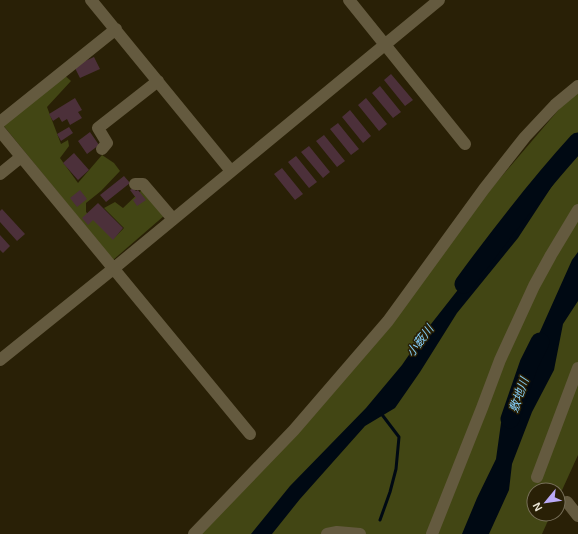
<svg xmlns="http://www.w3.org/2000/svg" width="578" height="534" font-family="Helvetica,'Noto Sans JP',sans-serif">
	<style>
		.green { fill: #424614 }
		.water { fill: #000913 }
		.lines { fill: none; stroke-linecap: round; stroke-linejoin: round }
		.stream { stroke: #000913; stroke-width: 3 }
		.river { stroke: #000913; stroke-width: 19 }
		.building { fill: #4c303a }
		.minor { stroke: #645a3f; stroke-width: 12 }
		.labels { text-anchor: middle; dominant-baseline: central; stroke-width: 3; stroke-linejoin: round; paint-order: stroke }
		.water-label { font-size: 12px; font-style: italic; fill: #84cdf8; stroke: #292006 }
	</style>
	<rect width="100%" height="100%" fill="#292006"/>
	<path class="green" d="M62 73 71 81 47 107 61 144 68 140 69 146 60 158 78 183 102 155 114 163 120 171 101 191 86 203V212L113 239 124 228 104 208 115 202 123 208 143 189 165 215 113 260 3 125Z
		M578 87V455L558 499V490H534V514H551L542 534H193L312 409 443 245Z"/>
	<path class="water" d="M578 137V152L558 177 518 238 457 313 420 372 395 408 365 426 300 499 272 534H251L290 486 366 408 402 365 424 333Z
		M578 252V301L563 324 554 370 532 412 512 464 509 490 489 534H462L477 498 496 459 501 423 519 395 529 364 534 345 572 260Z"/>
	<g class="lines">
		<path class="stream" d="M380 520 390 492 396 469 399 437 380 412"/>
		<path class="river" d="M464 284C500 235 537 187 578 142
			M510 419 529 364 540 342"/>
	</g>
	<path class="building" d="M94 57 100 69 80 78 74 66Z
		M391 74 413 100 405 106 384 80Z
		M380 86 401 112 393 118 372 93Z
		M75 98 82 110 78 112 82 118 70 125 67 119 62 122 59 117 53 121 49 114Z
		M366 98 387 124 379 131 358 105Z
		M350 110 371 136 363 143 342 117Z
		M338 123 359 149 351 155 330 129Z
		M69 127 73 133 61 141 57 134Z
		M90 132 99 145 87 154 78 141Z
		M324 135 345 161 337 167 316 141Z
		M309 146 330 172 323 178 301 152Z
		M74 153 89 170 78 180 63 163Z
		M296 156 317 182 309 188 288 162Z
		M282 168 303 194 295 200 274 174Z
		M124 176 130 183 106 202 100 195Z
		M133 188 136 191 138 190 146 200 137 206 133 200 136 198 130 190Z
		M80 190 87 199 77 207 70 198Z
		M98 203 123 228 113 240 93 220 88 225 82 218Z
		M2 209 25 234 17 241 0 222V211Z
		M0 235 10 246 3 253 0 250Z"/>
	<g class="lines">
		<path class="minor" d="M91 0 231 171
			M349 0 465 144
			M0 122 116 29
			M0 131 250 434
			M102 149 107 143 98 128 158 81
			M0 174 21 157
			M135 184H143L173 219
			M0 360 113 269 439 0
			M537 477 578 368
			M567 502 578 516
			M194 534 294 430 388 321 484 189 525 137 555 105 578 86
			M327 534 337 532 360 534
			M432 534 482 408 500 360 534 286 551 255 578 210"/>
	</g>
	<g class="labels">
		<g class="water-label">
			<text transform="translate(420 341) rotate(-53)">小薮川</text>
			<text transform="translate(519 395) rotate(-71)">敷地川</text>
		</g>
	</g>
	<g transform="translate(546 502) rotate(241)"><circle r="19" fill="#292006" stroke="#776f59"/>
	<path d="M0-3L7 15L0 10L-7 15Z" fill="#baaaf7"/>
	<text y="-6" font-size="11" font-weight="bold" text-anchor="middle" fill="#ebe6d6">N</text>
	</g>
</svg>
